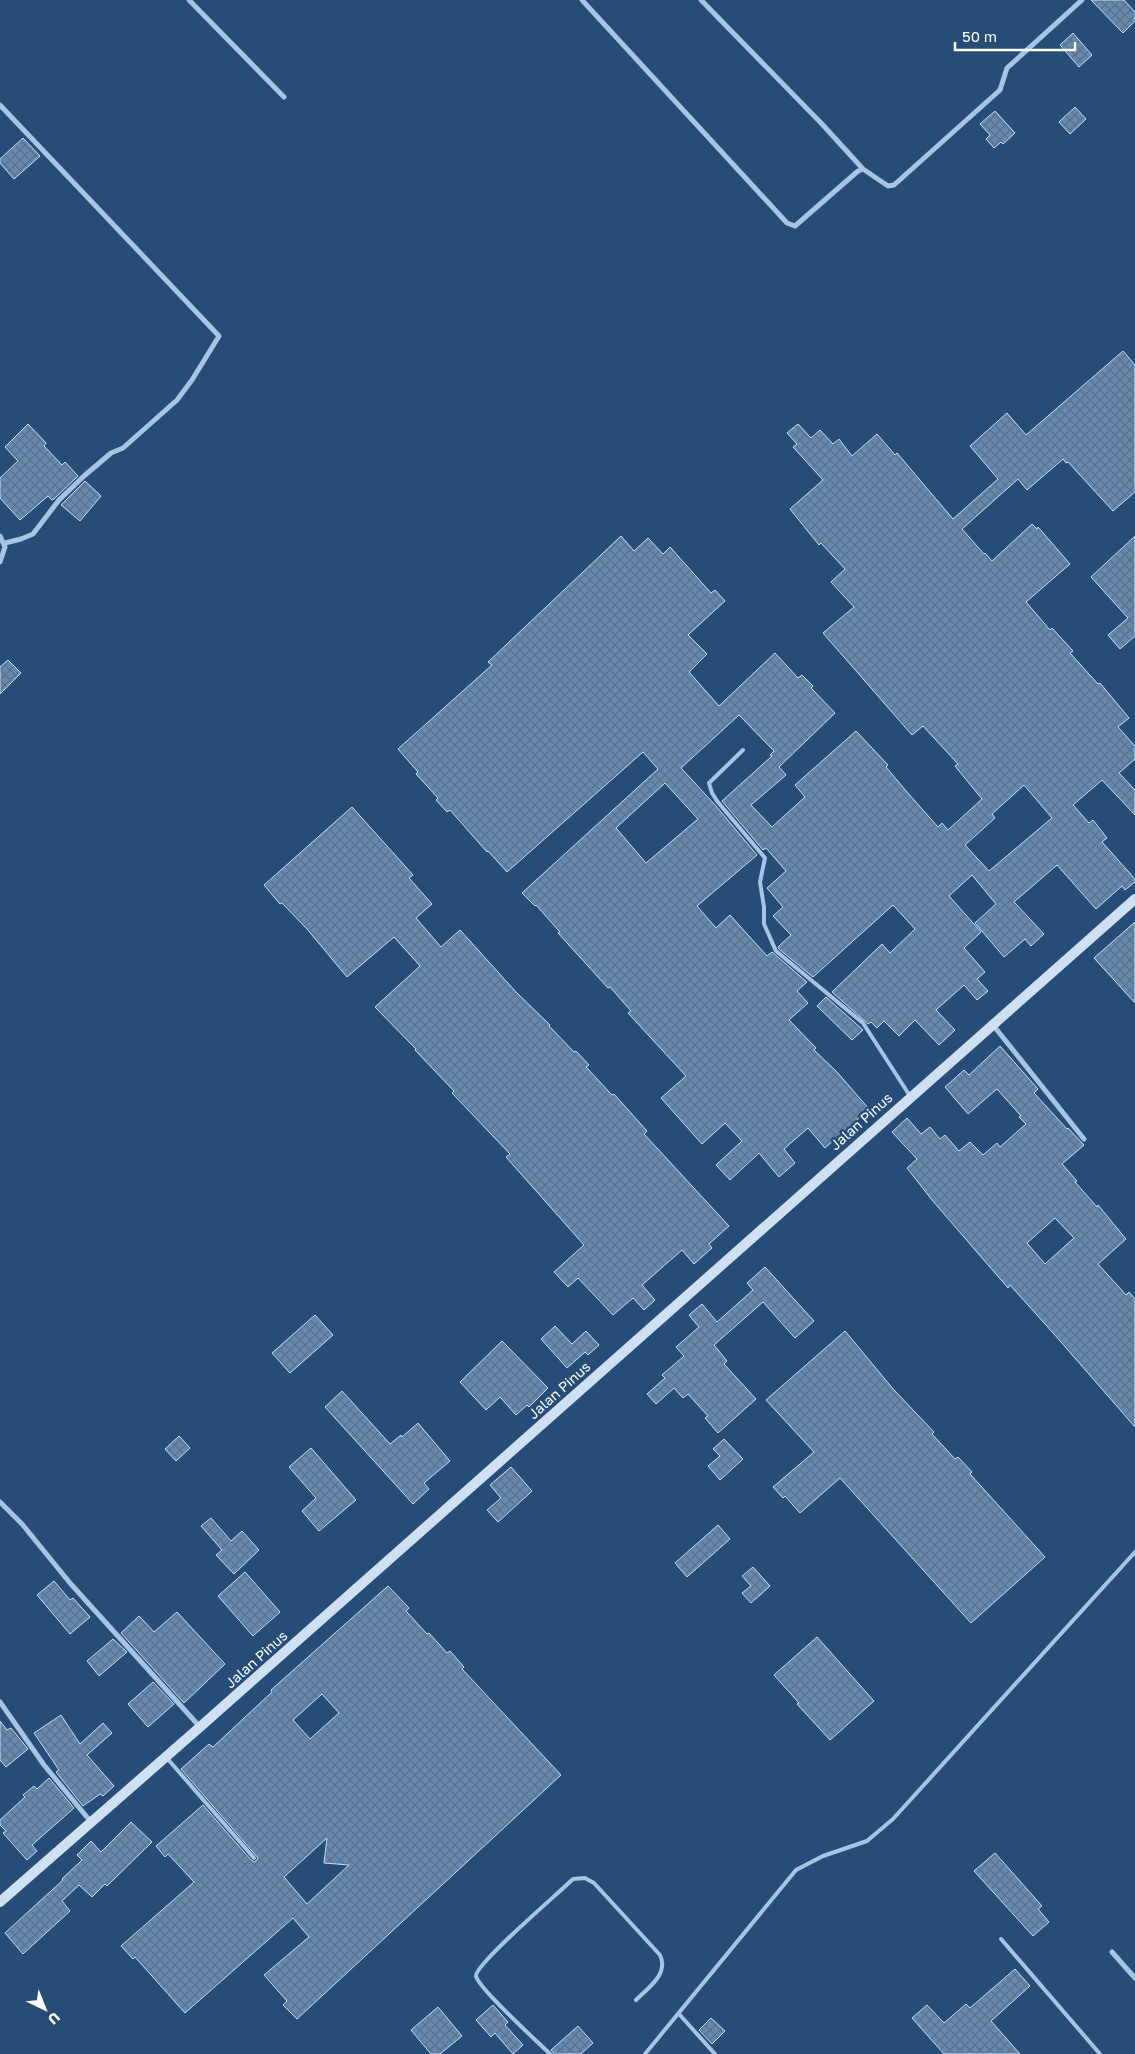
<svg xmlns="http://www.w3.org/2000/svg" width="1135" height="2054" font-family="'Golos Text',sans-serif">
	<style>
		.building { fill: url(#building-cross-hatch); stroke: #c9def3; fill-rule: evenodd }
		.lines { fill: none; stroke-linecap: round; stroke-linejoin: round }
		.lane { stroke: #a6c5e3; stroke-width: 4 }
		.street { stroke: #a6c5e3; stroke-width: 5 }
		.secondary { stroke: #cfe0f3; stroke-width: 10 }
		.labels { text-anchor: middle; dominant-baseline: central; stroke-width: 5; stroke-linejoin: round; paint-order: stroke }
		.street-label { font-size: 14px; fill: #fff; stroke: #254d77 }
	</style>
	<defs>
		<pattern id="building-cross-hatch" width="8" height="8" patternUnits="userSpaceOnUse" patternTransform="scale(1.25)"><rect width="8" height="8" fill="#6589ae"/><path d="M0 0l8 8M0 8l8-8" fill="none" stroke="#5b7187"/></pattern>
	</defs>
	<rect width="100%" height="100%" fill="#254d77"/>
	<path class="building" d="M1091 0H1124L1135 12V21L1123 33Z
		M1073 33 1092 55 1079 67 1060 45Z
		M1075 107 1086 119 1070 134 1059 122Z
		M995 111 1015 133 1003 144 1001 142 994 148 986 139 990 135 980 124Z
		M23 138 40 156 14 179 0 163V159Z
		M1123 351 1135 365V492L1113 511 1068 462 1066 463 1063 459 1027 490 1018 479 962 529 984 554 985 553 992 561 1032 524 1037 529 1038 527 1070 564 1026 602 1050 630 1052 628 1073 651 1070 653 1098 684 1100 683 1129 718 1118 727 1135 746V759L1119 773 1135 790V815L1102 780 1073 805 1089 823 1093 820 1107 838 1102 842 1135 879V882L1125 890 1122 886 1096 909 1057 865 1014 902 1044 934 1031 946 1025 939 1004 957 975 923 996 904 972 875 949 896 981 932 964 948 985 972 977 979 988 991 977 1000 964 985 936 1010 955 1030 939 1045 915 1020 899 1036 884 1021 877 1028 871 1022 868 1024 832 992 882 944 890 953 915 929 893 905 813 977 779 949 778 947 791 935 773 916 783 907 767 888 786 871 766 848 763 850 722 801 772 756 770 755 774 751 739 715 681 768 716 806 757 855 697 906 716 928 730 915 767 956 772 952 807 982 797 991 808 1003 789 1020 816 1048 814 1050 837 1072 869 1109 825 1148 808 1128 784 1149 795 1163 779 1177 759 1153 730 1180 716 1165 742 1141 725 1123 702 1144 661 1098 686 1076 628 1013 631 1011 610 987 608 988 558 933 560 932 536 905 535 906 522 893 658 769 643 752 507 872 488 851 487 852 450 810 447 812 436 800 438 798 416 774 418 772 398 749 492 665 488 662 621 536 634 551 648 538 663 554 670 547 711 593 715 590 725 601 688 635 707 654 689 672 719 706 775 653 798 678 802 675 813 686 811 688 835 713 779 767 786 775 751 805 772 827 805 797 795 785 856 731 888 765 886 767 907 792 938 827 942 823 948 830 982 799 955 766 958 764 923 726 912 735 823 633 854 607 831 582 845 569 821 543 819 545 790 509 823 480 793 447 797 444 787 433 798 424 811 438 820 430 833 444 839 439 852 456 877 434 895 455 897 453 953 519 998 479 970 446 1007 413 1026 435ZM665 783 698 819 646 863 616 828ZM1024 785 1052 818 989 871 965 845 995 818 992 814Z
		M28 424 46 443 44 446 62 465 65 462 78 476 54 499 52 500 48 496 20 520 0 498V478L18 461 5 447Z
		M85 481 101 496 80 521 61 505Z
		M1135 536V636L1120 649 1108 635 1128 618 1091 577Z
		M8 660 21 673 0 694V667Z
		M352 807 413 875 409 878 432 904 416 918 441 947 460 930 516 992 550 1025 549 1026 574 1052 576 1051 589 1065 586 1067 612 1095 614 1094 647 1131 644 1134 729 1226 709 1244 712 1248 694 1264 682 1250 642 1285 655 1300 644 1310 633 1298 613 1315 578 1278 568 1287 554 1272 584 1245 506 1157 510 1154 452 1093 454 1091 415 1050 416 1049 375 1007 420 966 394 937 347 977 307 929 282 903 280 904 264 885Z
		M1135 922V1003L1094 958Z
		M826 997 863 1030 852 1040 817 1006Z
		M1000 1046 1038 1089 1034 1093 1067 1129 1068 1128 1084 1145 1062 1164 1077 1181 1075 1182 1097 1207 1098 1205 1126 1239 1098 1264 1126 1295 1129 1292 1135 1299V1427L1054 1334 1010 1285 1008 1288 932 1200 907 1168 917 1159 892 1132 907 1118 921 1134 930 1127 940 1139 945 1135 959 1151 970 1142 983 1155 997 1143 1000 1147 1026 1124 1019 1117 1021 1116 997 1089 968 1114 945 1087 964 1070 969 1075ZM1055 1218 1074 1238 1045 1264 1027 1243Z
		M765 1267 814 1321 795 1338 763 1302 714 1345 727 1361 724 1364 756 1399 718 1433 705 1418 708 1416 688 1394 683 1398 674 1388 656 1404 647 1394 665 1378 662 1375 684 1356 676 1347 699 1327 689 1315 702 1304 717 1322 753 1290 747 1283Z
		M315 1315 333 1335 290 1373 272 1353Z
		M555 1326 572 1344 586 1331 599 1345 588 1355 585 1352 567 1368 541 1339Z
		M845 1331 894 1390 934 1432 932 1434 955 1459 958 1457 972 1472 970 1474 1045 1557 971 1623 840 1478 800 1513 785 1496 783 1498 773 1487 814 1452 766 1400Z
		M502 1341 548 1388 529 1407 527 1405 516 1415 500 1397 486 1410 460 1382Z
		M342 1391 390 1444 401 1435 402 1437 418 1423 450 1461 424 1483 429 1489 413 1504 325 1407Z
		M179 1436 190 1448 176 1461 165 1449Z
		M724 1439 743 1459 720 1480 708 1466 720 1456 713 1449Z
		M311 1448 356 1500 319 1531 302 1511 316 1498 289 1467Z
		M511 1467 532 1491 498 1522 487 1510 501 1498 490 1485Z
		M211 1518 231 1541 242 1531 259 1550 234 1574 216 1555 222 1550 201 1526Z
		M718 1525 730 1539 687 1577 675 1563Z
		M753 1567 770 1586 751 1603 742 1593 751 1586 742 1576Z
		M245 1572 280 1612 253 1636 218 1596Z
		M54 1581 70 1600 73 1598 90 1617 70 1634 37 1595Z
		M388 1586 409 1608 406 1611 427 1634 429 1633 447 1653 450 1651 464 1667 462 1669 561 1775 297 2019 283 2005 287 2001 264 1975 309 1937 293 1918 185 2013 135 1957 133 1959 121 1946 194 1882 168 1854 165 1857 156 1846 203 1805 251 1860 255 1862 258 1858 181 1769 209 1744 213 1747 272 1692 271 1690ZM322 1694 339 1713 310 1739 293 1720ZM327 1838 324 1863 349 1865 307 1904 284 1877Z
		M177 1612 225 1664 184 1703 121 1633 139 1616 154 1632Z
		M817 1637 874 1701 830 1740 797 1704 799 1703 774 1675Z
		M113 1639 127 1652 99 1676 87 1661Z
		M153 1682 174 1704 148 1727 128 1704Z
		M61 1715 80 1744 103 1723 112 1733 87 1755 114 1786 103 1796 100 1794 83 1806 56 1772 59 1770 34 1733Z
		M0 1721 7 1730 11 1728 28 1749 6 1767 0 1760Z
		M49 1778 74 1808 32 1845 37 1851 27 1860 3 1833 6 1831 0 1825V1820L25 1797 23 1795 34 1786 37 1789Z
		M131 1822 152 1842 107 1886 105 1884 92 1897 79 1885 62 1901 70 1911 23 1954 5 1933 63 1880 62 1879 82 1860 77 1855 91 1841 101 1852Z
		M995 1853 1042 1906 1038 1909 1049 1922 1033 1936 974 1871Z
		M1015 1969 1030 1986 991 2021 1020 2054H944L912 2018 927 2005 944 2023 966 2004 970 2008Z
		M493 2005 508 2022 505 2025 523 2045 513 2054 495 2033 491 2037 476 2020Z
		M438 2007 462 2036 440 2054H431L411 2030Z
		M711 2018 725 2031 712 2044 699 2030Z
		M578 2026 593 2043 581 2054H554L551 2050Z"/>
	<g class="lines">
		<path class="lane" d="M743 750 709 783 712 793 717 801 765 858 760 882 764 907V924L776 951 863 1023 910 1096
			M166 1757 254 1858
			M1001 1939 1100 2054
			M679 2014 715 2054
			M550 2054C538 2042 478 1988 476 1976 475 1964 560 1892 573 1879L585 1878 594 1883 660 1955C669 1974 649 1987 636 2000
			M645 2054 796 1870 823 1856 867 1841 893 1819 1135 1552"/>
		<path class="street" d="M189 0 284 97
			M582 0 787 223 795 226 858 171 863 169 888 186 894 185 1000 90 1007 68 1082 0
			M701 0 822 124 863 169
			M0 105 219 336 192 380 177 400 123 448 111 453 84 476 59 500 33 534 21 539 5 543
			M0 536 5 547 0 562
			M993 1025 1084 1139
			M0 1502 22 1524 70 1583 200 1727
			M0 1702 44 1765 91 1822
			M1112 1952 1135 1978"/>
		<path class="secondary" d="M0 1902 200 1727 1135 899"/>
	</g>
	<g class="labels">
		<g class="street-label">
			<text transform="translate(861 1121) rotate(-42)">Jalan Pinus</text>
			<text transform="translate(559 1390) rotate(-42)">Jalan Pinus</text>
			<text transform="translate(256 1659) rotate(-42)">Jalan Pinus</text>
		</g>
	</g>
	<g transform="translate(45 2009) rotate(137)" stroke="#254d77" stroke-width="4" paint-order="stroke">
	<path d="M0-4L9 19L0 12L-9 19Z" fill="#ffffff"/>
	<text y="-8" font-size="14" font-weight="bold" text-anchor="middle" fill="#ffffff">U</text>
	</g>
	<path d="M955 42v8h120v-8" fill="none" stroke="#ffffff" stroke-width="2.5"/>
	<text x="962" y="42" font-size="15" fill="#ffffff" stroke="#254d77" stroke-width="4" paint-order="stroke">50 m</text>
</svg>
